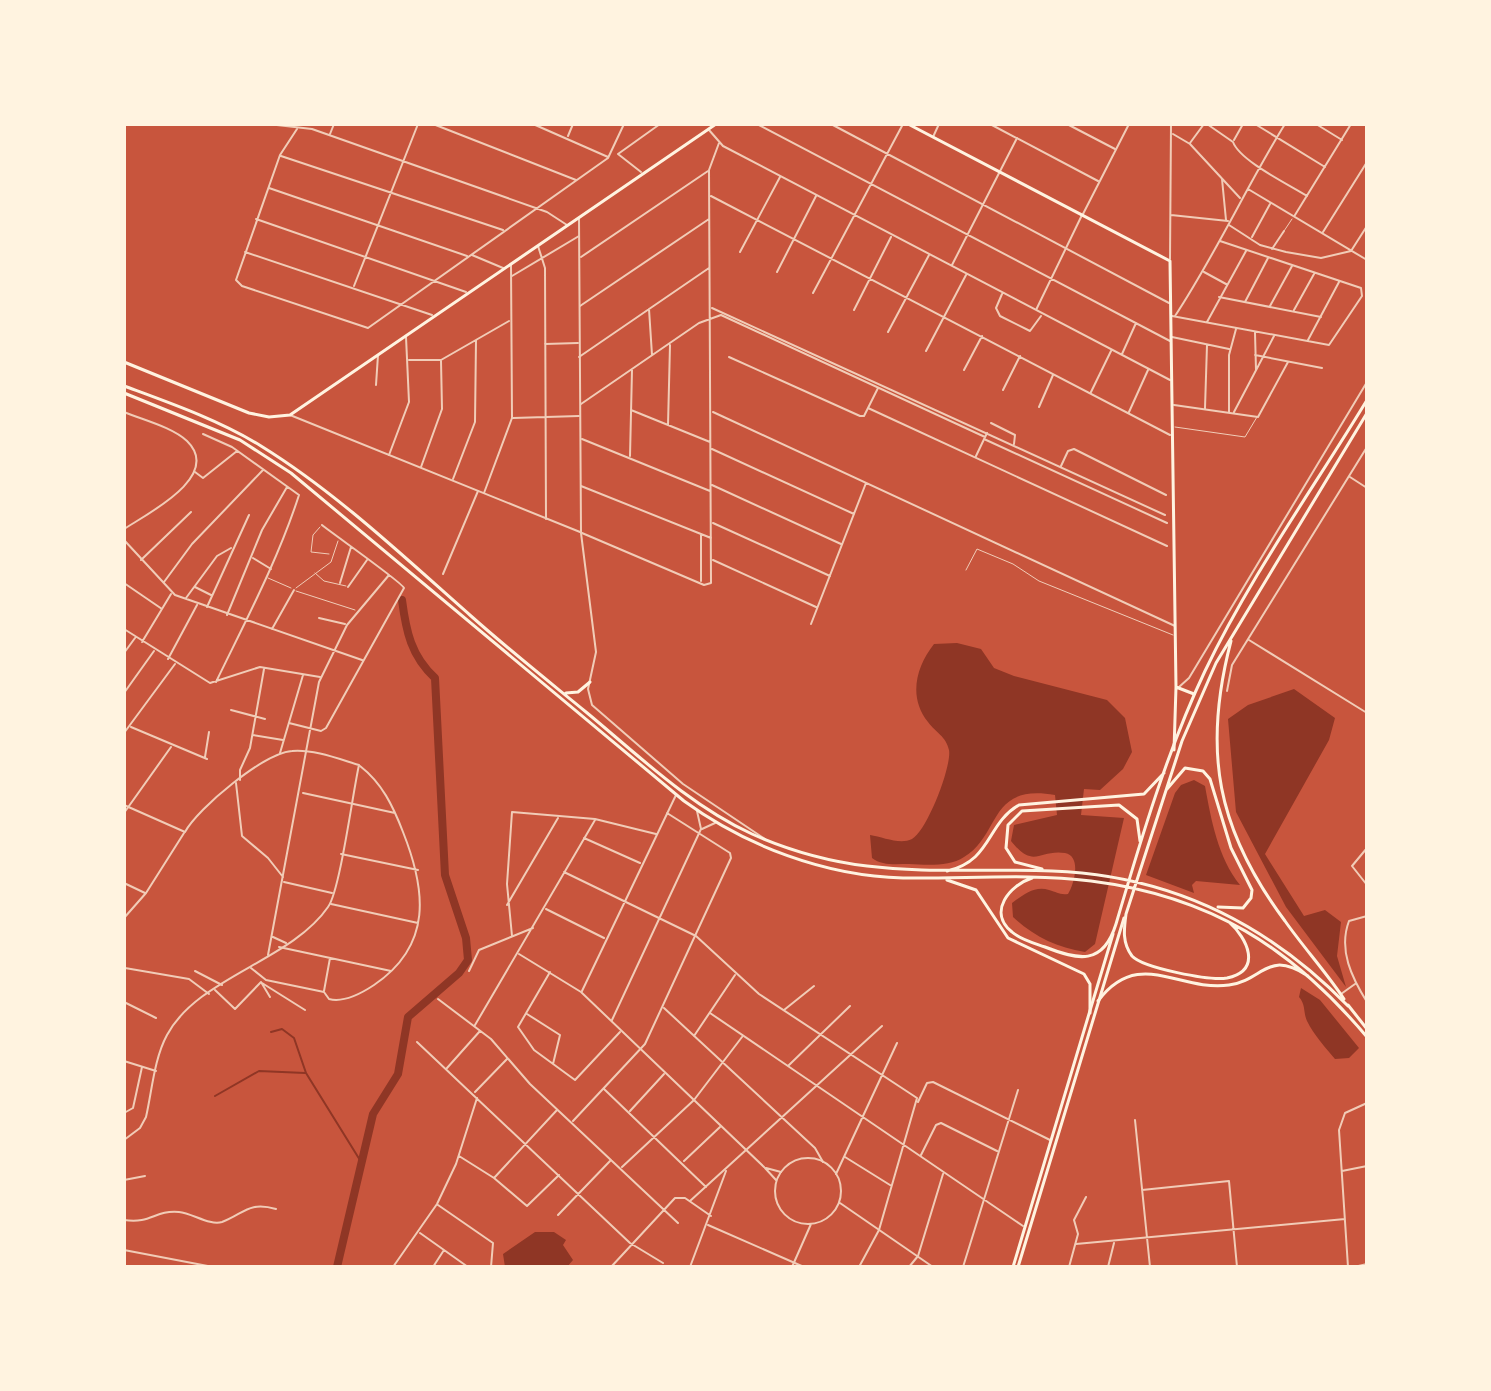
<svg xmlns="http://www.w3.org/2000/svg" width="1491" height="1391" font-family="Overpass,sans-serif">
	<style>
		.water { fill: #8f3625 }
		.lines { fill: none; stroke-linecap: round; stroke-linejoin: round }
		.stream { stroke: #8f3625; stroke-width: 2 }
		.river { stroke: #8f3625; stroke-width: 8 }
		.service { stroke: #f1ccb7; stroke-width: 1 }
		.minor { stroke: #f1ccb7; stroke-width: 2 }
		.tertiary { stroke: #f1ccb7; stroke-width: 2 }
		.secondary { stroke: #fff3e0; stroke-width: 3 }
		.primary { stroke: #fff3e0; stroke-width: 3 }
		.trunk { stroke: #fff3e0; stroke-width: 3 }
	</style>
	<rect width="100%" height="100%" fill="#c8553d"/>
	<path class="water" d="M957 643 981 649 994 668 1014 676 1107 700 1125 718 1132 752 1123 769 1100 790 1084 789 1081 815 1124 818 1095 944 1085 952C1056 947 1035 937 1013 917L1012 903C1023 895 1035 885 1049 890 1057 892 1059 895 1068 894 1074 885 1082 856 1065 853 1039 849 1034 870 1011 841L1014 825 1057 815 1055 795C988 783 1001 835 964 857 949 867 926 865 909 864 896 864 882 866 872 858L870 835C883 837 900 845 912 839 927 831 952 766 949 750 946 736 936 733 928 722 908 697 916 667 934 644Z
		M1294 689 1335 718 1329 740 1265 854 1304 916 1325 910 1341 922 1337 956 1346 987 1286 907 1236 812 1228 719 1248 705Z
		M1194 780 1205 786C1211 819 1218 858 1240 885L1196 881 1192 885 1194 893 1146 875 1175 793 1181 785Z
		M1301 988 1320 1000 1359 1048 1349 1058 1335 1059C1325 1047 1314 1035 1307 1021 1303 1012 1306 1005 1299 997Z
		M535 1232H554L566 1240 563 1245 573 1260 567 1267H505L503 1254Z"/>
	<g class="lines">
		<path class="stream" d="M271 1032 282 1029 294 1038 306 1073 363 1165
			M215 1096 259 1071 305 1073"/>
		<path class="river" d="M337 1267 373 1114 398 1074 408 1017 459 973 468 960 466 938 445 875 435 678C411 656 406 631 402 600"/>
		<path class="service" d="M1284 231 1292 219
			M1175 427 1245 437 1257 417
			M320 527 313 535 311 552 329 554
			M966 570 977 549 1013 564 1039 581 1173 635
			M315 573 324 581 346 586
			M268 578 291 588
			M296 588 331 562 338 541
			M296 591 355 610"/>
		<path class="minor" d="M268 124 312 129 547 212 567 225
			M433 124 576 180
			M533 124 608 157
			M757 124 1170 341
			M831 124 1169 303
			M990 124 1098 181
			M1067 124 1115 149
			M1207 124 1233 142C1240 161 1288 184 1307 196
			M1255 124 1325 167
			M1316 124 1342 140
			M297 129 280 155 236 280 242 286 368 328 608 158 624 124
			M709 130 723 146 1170 380
			M330 134 334 124
			M1173 134 1190 144 1240 198
			M568 136 573 124
			M933 137 939 124
			M1234 140 1243 124
			M1190 143 1204 124
			M618 154 660 124
			M618 154 641 172
			M281 156 503 230
			M1222 179 1226 220
			M269 188 467 256
			M1248 189 1367 260
			M711 196 1170 435
			M1171 215 1228 221
			M1295 215 1351 124
			M256 219 466 292
			M1229 225 1260 245 1286 252 1321 258 1351 251 1367 226
			M1323 232 1367 162
			M1252 237 1270 204
			M538 246 545 268 546 519
			M1272 249 1284 231
			M245 252 432 315
			M740 252 780 177
			M472 255 503 268
			M581 257 708 171
			M1170 259 1171 124
			M952 265 1017 138
			M777 272 816 196
			M1204 272 1226 284
			M512 276 579 236
			M354 286 418 124
			M813 293 903 124
			M1002 294 996 308 1000 316 1030 331 1041 316
			M1219 297 1321 317
			M1245 302 1268 258
			M580 306 709 219
			M1270 306 1292 266
			M712 308 1165 515
			M649 309 652 355
			M854 310 891 237
			M1036 310 1082 215
			M1294 310 1314 274
			M1172 316 1329 345 1362 296 1361 288 1220 241
			M1175 316C1216 254 1246 187 1285 124
			M1207 322 1246 251
			M888 332 929 255
			M1255 333 1256 370
			M1172 337 1229 349
			M1308 340 1339 282
			M545 344 578 343
			M926 351 966 275
			M1122 354 1136 323
			M1255 355 1322 368
			M579 357 709 268
			M729 357 860 416H864L878 388
			M409 360H441L509 321
			M964 370 982 336
			M376 385 378 355
			M1003 390 1020 356
			M1091 392 1111 351
			M581 404 699 323 721 315 985 437
			M1174 405 1258 417 1288 362
			M1039 407 1053 375
			M868 408 1167 546
			M1205 408 1207 345
			M631 410 710 442
			M713 412 1175 626
			M1129 412 1148 370
			M1234 412 1274 336
			M1229 413V355L1236 329
			M513 418 579 416
			M991 423 1015 435 1014 444
			M668 425 670 345
			M203 434 232 447 299 495C278 560 246 620 216 682
			M582 439 710 491
			M984 439 1167 523
			M712 449 854 514
			M389 455 409 402 406 337
			M630 456 632 370
			M976 456 987 433
			M1061 466 1068 451 1074 449 1166 495
			M421 467 442 409 441 361
			M195 472 203 478 237 451
			M1350 477 1367 488
			M453 479 475 422 476 340
			M712 485 841 544
			M581 486 711 538
			M484 493 512 418 511 265
			M713 523 830 576
			M582 533 704 585 711 583 709 170 719 143
			M124 540 175 595 362 660
			M253 558 271 569
			M141 560 191 512
			M713 560 816 607
			M443 574 478 491
			M701 581V535
			M164 582 192 544 263 470
			M124 583 162 609
			M340 583 351 547
			M195 587 211 595
			M348 587 367 560
			M186 598 217 556 231 548
			M207 607 249 515
			M227 615 262 530 287 487
			M319 618 345 624
			M811 624 866 483
			M124 629 210 683 260 667 320 677
			M272 629 294 590
			M1249 640 1367 713
			M142 642 171 594
			M124 653 135 638
			M168 659 197 605
			M1179 687 1189 678 1367 382
			M1227 691 1232 665 1367 447
			M124 693 154 651
			M231 710 265 719
			M289 723 321 731 326 728 404 588C403 583 333 534 322 525
			M131 727 207 759
			M124 733 175 664
			M253 735 283 740
			M280 753 303 675
			M205 757 209 732
			M240 780V770L250 748 264 669
			M236 783 242 836 268 858 283 877
			M303 793 395 813
			M124 813 171 747
			M702 829 715 823
			M584 838 640 863
			M1367 848 1352 866 1367 885
			M341 854 418 870
			M564 872 696 936 759 994 917 1098 879 1230 859 1267
			M284 882 332 893
			M124 883 145 893
			M331 904 418 923
			M507 905 558 818
			M546 909 604 938
			M1367 916 1349 921C1338 950 1352 978 1367 1002
			M124 918 146 893 184 833
			M512 936 507 884 512 812 595 819 656 834
			M273 937 286 943
			M279 947 391 971
			M268 955 319 682 347 625 389 575
			M125 968 189 979 209 994
			M251 968 266 980 324 992 329 999C344 1003 362 993 374 985 433 945 426 890 403 832 393 806 382 783 360 766
			M195 971 222 985
			M469 971 479 950 533 928
			M550 972 518 1027 534 1050 575 1080 620 1032
			M262 983 305 1010
			M215 990 235 1009 261 982 270 997
			M324 991 330 958
			M582 991 676 795
			M1341 994 1355 984
			M438 999 491 1039 530 1084 678 1223
			M124 1002 156 1018
			M664 1008 815 1148 823 1162
			M784 1010 814 986
			M710 1013 1023 1226
			M527 1014 560 1035 553 1064
			M612 1020 701 829 697 811
			M475 1025 595 820
			M694 1036 735 975
			M417 1042 630 1243 663 1263
			M124 1061 156 1071
			M788 1066 850 1006
			M447 1068 480 1031
			M604 1089 706 1187
			M475 1092 507 1059
			M918 1102 927 1083 933 1082 1050 1140
			M630 1111 664 1074
			M124 1113 133 1108 142 1067
			M1135 1120 1150 1267
			M573 1121 645 1044 731 858 730 853 667 813
			M921 1155 936 1125 941 1123 997 1151
			M459 1156 494 1178 527 1206 559 1175
			M845 1157 890 1185
			M684 1161 720 1127
			M622 1167 694 1100 742 1037
			M765 1168 776 1180
			M766 1168 781 1172
			M1342 1171 1367 1166
			M836 1174 897 1043
			M494 1178 557 1110
			M124 1180 145 1176
			M1142 1190 1229 1181 1237 1267
			M690 1201 882 1026
			M438 1205 493 1243 491 1267
			M558 1215 611 1160
			M124 1220C152 1224 154 1210 179 1212 192 1213 210 1226 222 1222 244 1214 248 1201 276 1209
			M708 1225 804 1267
			M420 1233 468 1267
			M1076 1244 1345 1219
			M124 1250 213 1267
			M393 1267 437 1204 456 1164 477 1098
			M433 1267 444 1250
			M611 1267 675 1198H685L711 1216
			M690 1267 726 1171
			M909 1267 918 1256 943 1174
			M963 1267 1018 1090
			M1108 1267 1114 1243
			M1348 1267 1339 1130 1345 1113 1367 1103
			M1354 1267 1367 1264"/>
		<path class="tertiary" d="M1083 214 1129 124
			M579 218 581 533 596 652 588 689 592 705 683 784 765 839
			M124 412C143 420 172 427 187 441 223 476 147 514 124 529
			M290 415 580 532
			M124 805 185 832C198 808 264 753 292 751 313 749 339 759 359 765 353 791 340 891 328 907 291 961 198 977 167 1035 154 1059 152 1091 146 1117L140 1128 124 1140
			M519 954 581 992 764 1167
			M775 1191a33 33 0 1 1 66 0a33 33 0 1 1-66 0Z
			M840 1203 933 1267
			M207 1267V1266
			M792 1267 811 1224
			M1069 1267 1078 1234 1074 1220 1086 1197"/>
		<path class="secondary" d="M908 124 1170 261 1176 687 1174 750
			M124 362 249 413 269 417 290 415 716 124
			M1176 687 1194 694"/>
		<path class="primary" d="M1013 1267 1113 934
			M1018 1267 1124 918"/>
		<path class="trunk" d="M124 386C170 403 219 420 261 446 337 493 404 557 471 616 508 649 547 680 586 712 638 755 689 805 752 834 860 882 939 867 1052 871 1169 875 1267 923 1348 1006
			M124 393 240 440 291 473 684 801C746 846 825 876 903 878 966 879 1028 873 1091 881 1210 896 1291 947 1367 1037
			M1231 641C1202 751 1217 830 1285 921 1304 948 1326 972 1344 999
			M566 693 578 692 590 682
			M1167 789 1185 768 1203 771 1210 779 1231 848 1252 890 1251 898 1243 908 1218 907
			M1042 869 1015 862 1006 848 1008 825 1022 811 1119 805 1137 819 1140 841
			M947 871C992 861 986 824 1019 805L1144 794 1164 773
			M1032 878C1010 885 987 912 1012 932 1021 940 1034 943 1045 947 1078 960 1103 966 1116 924 1141 839 1167 751 1205 671 1250 577 1313 489 1367 400
			M947 880 976 890 1008 938 1084 974 1090 984V1013
			M1229 922C1247 938 1263 970 1227 978 1210 981 1143 968 1132 956 1122 943 1124 929 1126 914L1182 741 1216 663 1367 413
			M1098 1001C1139 947 1178 992 1229 985 1264 980 1267 949 1308 976
			M1348 1005 1367 1029"/>
	</g>
	<rect width="1491" height="1391" fill="none" stroke="#fff3e0" stroke-width="252"/>
</svg>
